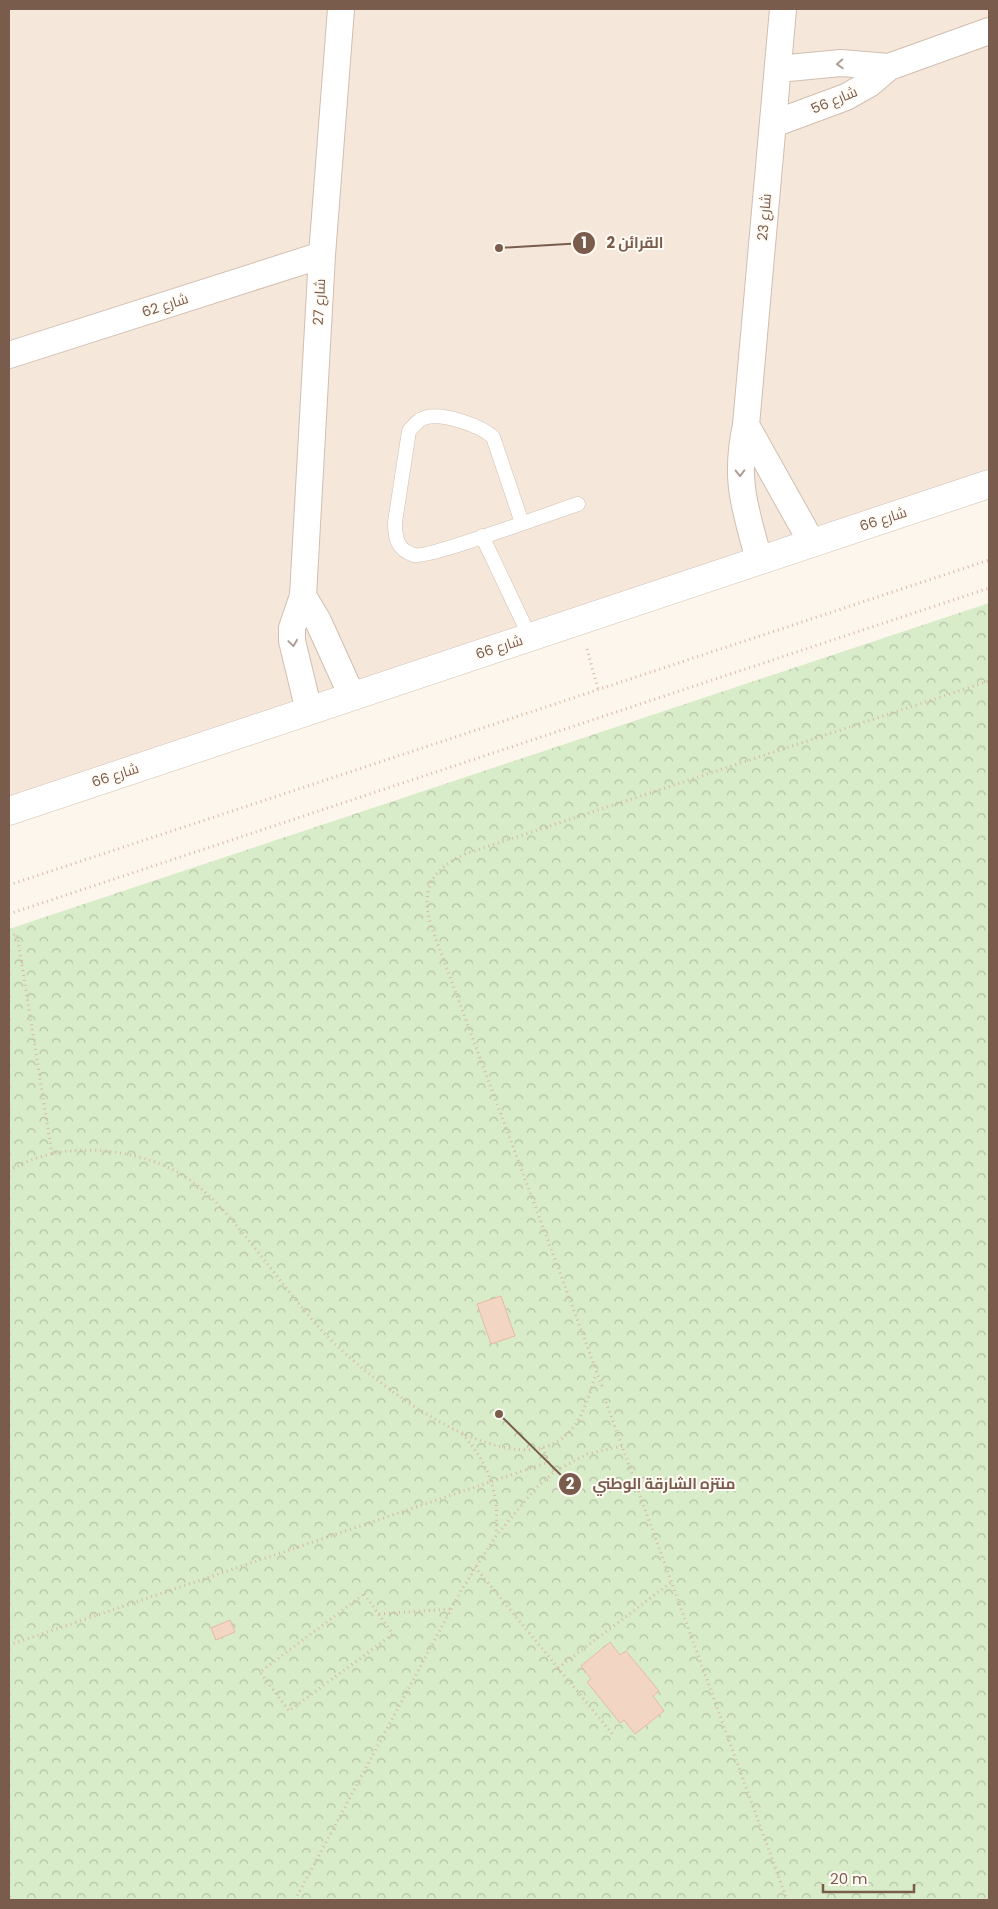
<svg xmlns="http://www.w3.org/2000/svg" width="998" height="1909" font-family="Poppins,Cairo,sans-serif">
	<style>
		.residential { fill: #f5e8da }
		.park { fill: url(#park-crowns) }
		.building { fill: #f3d5c3; stroke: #e6bba3 }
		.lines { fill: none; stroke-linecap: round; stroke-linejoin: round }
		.service-casing { stroke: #d1beb0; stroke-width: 15 }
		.minor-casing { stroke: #d1beb0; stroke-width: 28 }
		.tertiary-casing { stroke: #d1beb0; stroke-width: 29 }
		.path { stroke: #d9b8a5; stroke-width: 3; stroke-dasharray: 1 4; stroke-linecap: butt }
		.service { stroke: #fff; stroke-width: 14 }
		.minor { stroke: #fff; stroke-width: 26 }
		.tertiary { stroke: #fff; stroke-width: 28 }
		.oneway { stroke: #af9d94 }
		.labels { text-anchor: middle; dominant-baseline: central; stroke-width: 4; stroke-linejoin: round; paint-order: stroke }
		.street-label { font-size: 14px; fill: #7a5c4d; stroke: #fffaf3 }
		.leader { fill: none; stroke: #7a5c4d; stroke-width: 2 }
		.callout-dot { fill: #7a5c4d; stroke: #fffaf3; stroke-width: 2 }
		.mark-label { font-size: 15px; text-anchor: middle; font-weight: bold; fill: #fff }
		.callout-label { font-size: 15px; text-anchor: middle; font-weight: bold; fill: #7a5c4d; stroke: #fffaf3; stroke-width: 4; stroke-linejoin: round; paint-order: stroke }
	</style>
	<defs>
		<pattern id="park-crowns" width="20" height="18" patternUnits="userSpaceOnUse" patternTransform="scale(1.25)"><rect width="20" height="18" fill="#d8ecc9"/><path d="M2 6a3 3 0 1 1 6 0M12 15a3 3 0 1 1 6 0" fill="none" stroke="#b4c2a5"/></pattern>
	</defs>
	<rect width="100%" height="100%" fill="#fdf6ec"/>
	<path class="residential" d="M9 9H989V488L9 821Z"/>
	<path class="park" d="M989 603V1900H9V929Z"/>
	<path class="building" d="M501 1296 515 1336 491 1344 477 1304Z
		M230 1620 235 1632 216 1640 211 1628Z
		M610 1642 620 1655 626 1651 659 1691 653 1696 664 1711 635 1734 624 1720 620 1723 587 1682 591 1679 581 1666Z"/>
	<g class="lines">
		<g class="service-casing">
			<path id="service" d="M522 523 493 437C481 426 445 413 427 417 419 419 415 424 409 431L395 522C395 538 397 550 414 555 427 559 556 511 578 504
				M482 536 530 637"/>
		</g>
		<g class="minor-casing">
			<path id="minor" d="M778 69 841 63 889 67
				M773 124 846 97 869 84 889 67 989 31
				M9 355 322 255
				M746 425 812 543
				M759 560C745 507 734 481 746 425L783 9
				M303 596 318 621 352 696
				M309 711 292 641V628L303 596 322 255 341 9"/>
		</g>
		<g class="tertiary-casing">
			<path id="tertiary" d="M9 811 989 484"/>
		</g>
		<path class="path" d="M587 649 598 689
			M9 885 989 560
			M9 914 989 588
			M9 937 17 934 52 1154
			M9 1171C58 1140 130 1146 179 1173 210 1191 232 1220 254 1247 278 1277 300 1307 326 1335 367 1378 497 1480 558 1441 582 1426 588 1398 596 1374
			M602 1386 431 926C420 889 432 867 468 853L989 681
			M606 1402 787 1900
			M462 1434C489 1463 500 1495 496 1535
			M542 1448 554 1472
			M475 1567 614 1736
			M364 1594 393 1634 289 1711 260 1672Z
			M379 1614 451 1609
			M9 1645 549 1462
			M558 1668 673 1581
			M295 1900 462 1589 496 1536 536 1488 554 1472 587 1454 623 1446"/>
		<use href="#service" class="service"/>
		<use href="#minor" class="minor"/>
		<use href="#tertiary" class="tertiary"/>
	</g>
	<defs><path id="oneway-chevron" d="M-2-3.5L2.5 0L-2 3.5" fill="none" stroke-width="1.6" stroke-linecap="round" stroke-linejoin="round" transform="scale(1.25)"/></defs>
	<g class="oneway">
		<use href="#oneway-chevron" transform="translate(840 64) rotate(177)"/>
		<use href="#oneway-chevron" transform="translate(740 473) rotate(89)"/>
		<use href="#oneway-chevron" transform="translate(293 643) rotate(82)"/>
	</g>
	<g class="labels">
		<g class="street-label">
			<text transform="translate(834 100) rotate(-23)">شارع 56</text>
			<text transform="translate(764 217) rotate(-85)">شارع 23</text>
			<text transform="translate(319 302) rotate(-87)">شارع 27</text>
			<text transform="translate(165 305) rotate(-18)">شارع 62</text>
			<text transform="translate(883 519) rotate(-18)">شارع 66</text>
			<text transform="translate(499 647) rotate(-18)">شارع 66</text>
			<text transform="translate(115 775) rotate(-18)">شارع 66</text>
		</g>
	</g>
	<path class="leader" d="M499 248L584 243M499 1414L570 1484"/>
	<g class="callout-dot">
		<circle cx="499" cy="248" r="5"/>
		<circle cx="499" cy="1414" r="5"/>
		<circle cx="584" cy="243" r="12"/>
		<circle cx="570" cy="1484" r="12"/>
	</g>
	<g class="mark-label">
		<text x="584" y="248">1</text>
		<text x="570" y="1489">2</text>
	</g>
	<g class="callout-label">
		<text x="635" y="248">القرائن 2</text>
		<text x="664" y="1489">منتزه الشارقة الوطني</text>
	</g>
	<rect width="998" height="1909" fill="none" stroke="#7a5c4d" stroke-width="20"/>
	<path d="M823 1884v8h91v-8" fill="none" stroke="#7a5c4d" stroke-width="2.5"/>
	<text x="830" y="1884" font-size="15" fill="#7a5c4d" stroke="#fffaf3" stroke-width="4" paint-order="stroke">20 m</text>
</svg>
